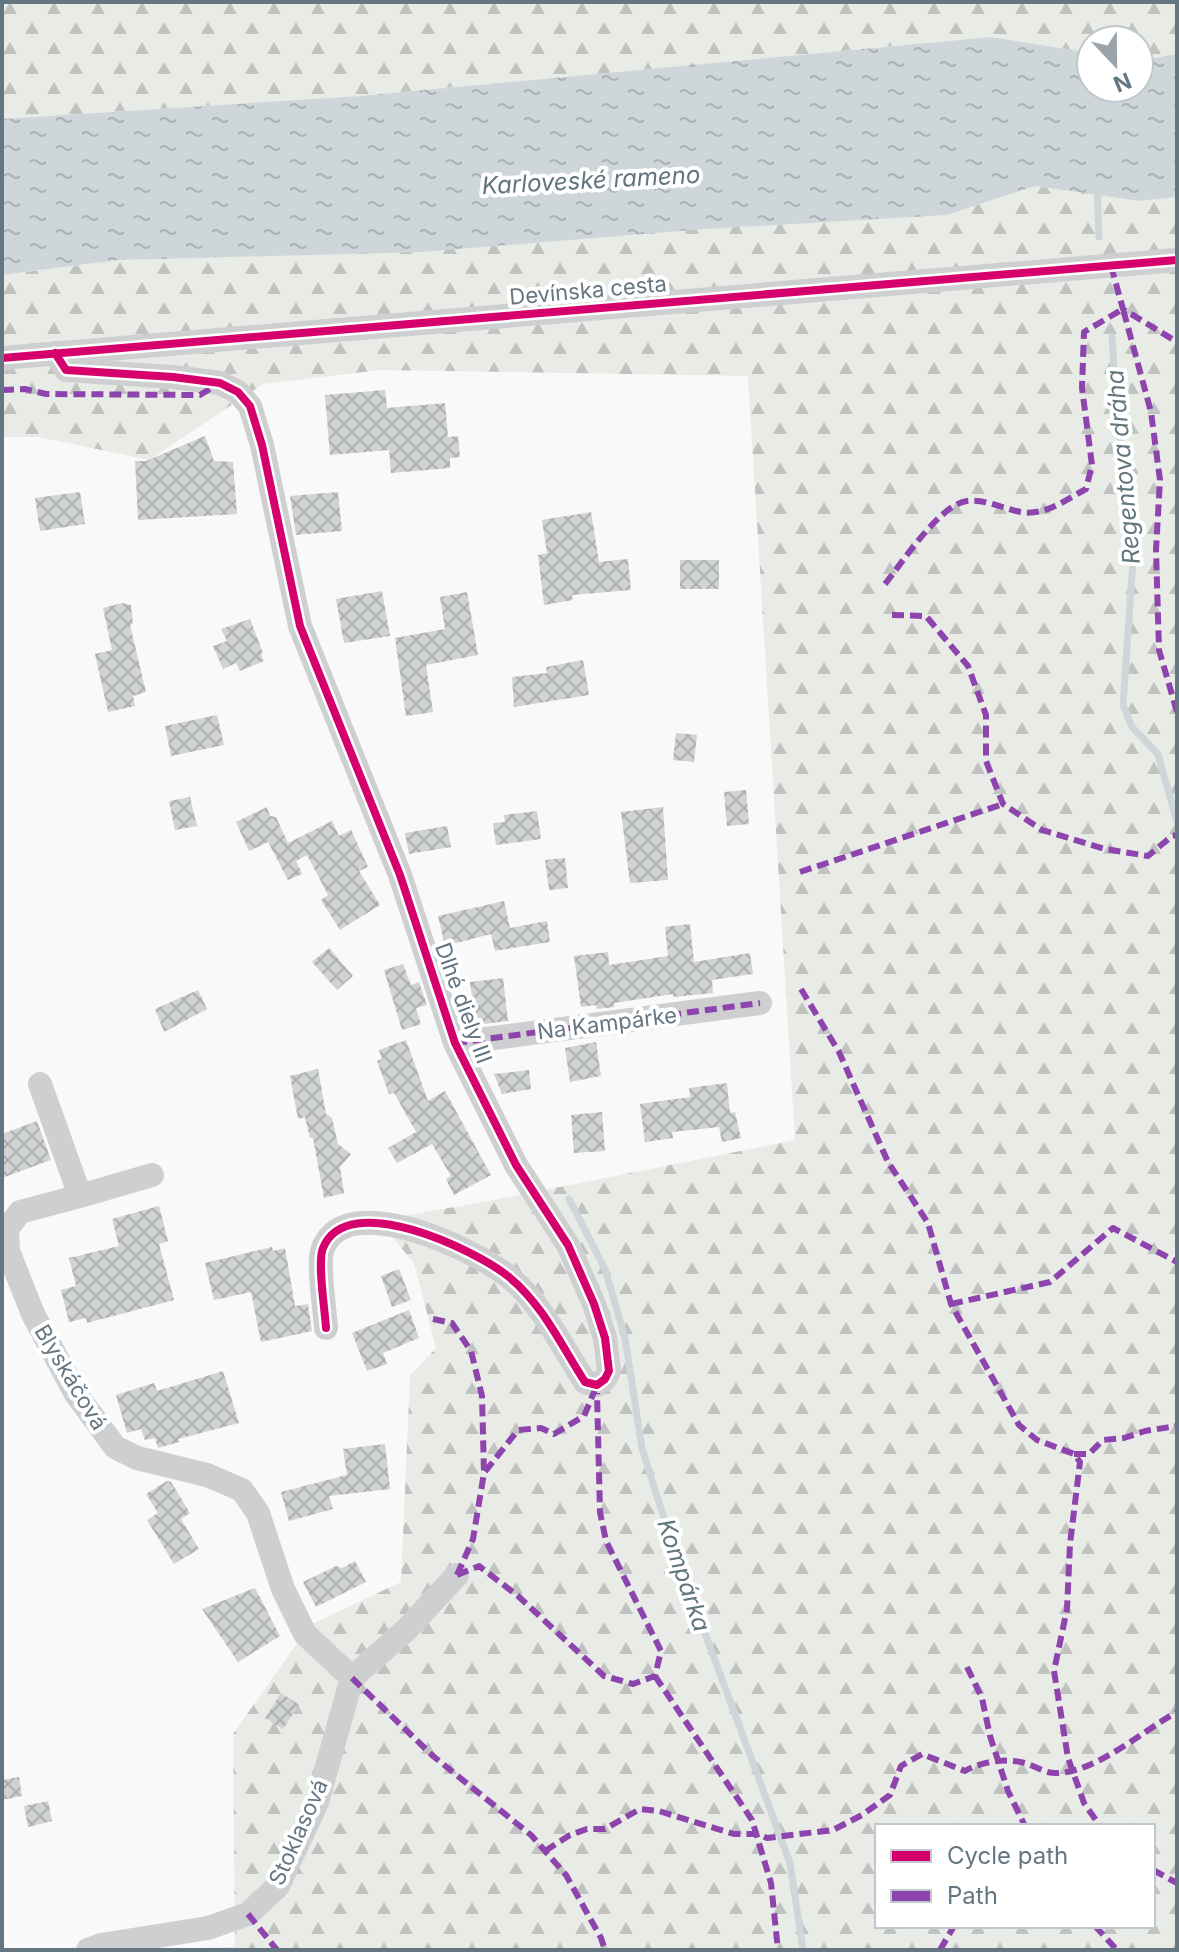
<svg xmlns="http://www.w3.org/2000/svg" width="1179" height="1952" font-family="Inter,sans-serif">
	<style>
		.forest { fill: url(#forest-firs); fill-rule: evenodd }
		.water { fill: url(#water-ripples) }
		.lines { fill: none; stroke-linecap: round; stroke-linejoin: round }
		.stream { stroke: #ced6d9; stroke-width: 7 }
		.building { fill: url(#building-cross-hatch) }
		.minor { stroke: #cecfd0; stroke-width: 24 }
		.quiet { stroke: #8e44ad; stroke-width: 6; stroke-dasharray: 12 6; stroke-linecap: butt }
		.cycleway-casing { stroke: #fff; stroke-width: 13 }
		.cycleway { stroke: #d6006c; stroke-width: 8 }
		.labels { text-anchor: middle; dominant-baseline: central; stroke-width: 8; stroke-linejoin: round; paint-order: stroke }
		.street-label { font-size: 22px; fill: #657683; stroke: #fff }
		.water-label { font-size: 24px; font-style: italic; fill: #60757c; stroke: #fff }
	</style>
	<defs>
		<pattern id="forest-firs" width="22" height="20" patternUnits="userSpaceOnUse" patternTransform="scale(2)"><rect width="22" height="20" fill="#e8ebe6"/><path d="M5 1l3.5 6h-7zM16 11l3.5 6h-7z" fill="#c0c3c0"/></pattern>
		<pattern id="water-ripples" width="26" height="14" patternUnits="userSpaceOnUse" patternTransform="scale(2)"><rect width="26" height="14" fill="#ced6d9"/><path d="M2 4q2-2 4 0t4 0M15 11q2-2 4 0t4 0" fill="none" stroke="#abb2b5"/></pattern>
		<pattern id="building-cross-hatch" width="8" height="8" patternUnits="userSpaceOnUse" patternTransform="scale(2)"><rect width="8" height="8" fill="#d0d2d3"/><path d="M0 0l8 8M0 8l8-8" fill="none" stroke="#acafb1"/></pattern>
	</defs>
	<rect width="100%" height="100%" fill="#f9f9f9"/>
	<path class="forest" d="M2 2H1177V54L1142 62 1139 61V40H1091V53L991 37 360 96 2 119Z
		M1035 186 1139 201 1177 197V1950H132L235 1947 233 1734 310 1625 401 1582 410 1376 436 1348 414 1263 378 1220 484 1202 795 1140 748 376 380 370 263 384 149 460 39 437H2V275L118 260 947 215ZM877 1826H1153V1926H877Z"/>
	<path class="water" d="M991 37 1091 53V88H1139V61L1177 54V197L1139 201 1035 186 947 215 704 229 422 252 118 260 2 275V119L360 96Z"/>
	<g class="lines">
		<path class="stream" d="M1097 187 1099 237
			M1112 337 1117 415 1134 546 1123 705 1132 727 1158 754 1177 822
			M569 1199 605 1269 625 1338 642 1448 672 1544 790 1863 803 1950"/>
	</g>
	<path class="building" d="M385 390 387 408 445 403 448 437 458 436 460 457 450 458V468L391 473 389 450 330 455 325 395Z
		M205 436 214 461 233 462 237 514 138 520 135 461H146Z
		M80 492 85 524 40 531 35 498Z
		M338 492 342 531 296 535 290 496Z
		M591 512 599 562 628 559 631 590 572 595 573 600 544 605 538 555 547 553 542 520Z
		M680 560H719V589H680Z
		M382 591 390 636 344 643 336 599Z
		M467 592 478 655 426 665 433 712 406 716 395 638 445 629 440 597Z
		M122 603 131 605 133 624 130 625 146 692 133 696 135 706 108 712 95 654 112 650 103 608Z
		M250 619 263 653 261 654 264 661 240 671 236 663 223 669 213 646 227 641 221 629Z
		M583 660 589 695 514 707 512 677 547 673 546 667Z
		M217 715 224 745 171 756 165 726Z
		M676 733 697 735 694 762 673 760Z
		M746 790 749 824 727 826 724 792Z
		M190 797 197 826 175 830 169 801Z
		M267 807 270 816 276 817 288 843 332 821 339 836 351 830 368 867 359 871 380 905 340 930 321 900 328 895 307 855 296 861 302 874 288 880 268 842 249 851 236 822Z
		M663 807 668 880 630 883 621 812Z
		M537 811 541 839 496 845 493 823 505 822 504 815Z
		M447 826 451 847 409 854 405 833Z
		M565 858 568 888 549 890 545 860Z
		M504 901 510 928 547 921 550 942 495 951 491 934 445 946 438 916Z
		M690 924 694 962 750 953 753 974 712 980 713 993 673 997V994L614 1003V1007L597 1009 596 1005 581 1007 574 956 608 952 609 965 668 956 665 927Z
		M329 948 353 976 337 990 312 962Z
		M403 964 411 985 419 982 427 1005 416 1008 421 1024 402 1030 384 970Z
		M503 978 508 1021 476 1025 470 982Z
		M198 990 207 1009 164 1032 155 1009Z
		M406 1040 428 1101 445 1091 491 1175 454 1195 446 1179 451 1176 432 1144 397 1163 388 1148 416 1132 394 1093 389 1094 377 1061 382 1059 379 1050Z
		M596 1042 601 1076 570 1082 565 1048Z
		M318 1069 326 1114 332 1118 338 1144 351 1154 340 1167 344 1193 324 1198 313 1138H310L305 1117 298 1119 290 1076Z
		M529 1070 531 1089 502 1094 494 1074Z
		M727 1083 730 1113 735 1112 741 1138 722 1142 719 1127 672 1132 673 1138 645 1142 640 1104 690 1097 689 1088Z
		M602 1112 605 1151 574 1153 571 1115Z
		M37 1121 51 1160 2 1178V1134Z
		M159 1206 168 1241 159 1244 174 1300 87 1323 86 1318 69 1322 61 1290 76 1286 69 1258 119 1246 112 1219Z
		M272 1247 273 1251 285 1248 295 1306 308 1304 312 1331 261 1342 251 1292 214 1300 205 1263Z
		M399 1269 411 1300 392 1307 381 1276Z
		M409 1310 419 1338 383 1353 387 1364 367 1371 352 1333Z
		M223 1371 239 1423 178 1439 179 1442 158 1448 155 1438 145 1440 141 1429 127 1433 116 1395 154 1383 157 1391Z
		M385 1444 390 1489 329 1496 333 1509 289 1521 281 1492 347 1475 343 1449Z
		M167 1481 171 1482 190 1513 181 1519 199 1549 174 1564 147 1520 158 1513 146 1494Z
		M355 1561 366 1582 316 1607 303 1582 336 1566 342 1568Z
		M255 1588 280 1636 238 1662 202 1609Z
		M281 1693 299 1705 283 1729 265 1718Z
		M19 1777 22 1796 2 1800V1780Z
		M48 1801 52 1821 28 1827 24 1806Z"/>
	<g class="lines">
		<path class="minor" d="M55 353 66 370 173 377 220 383 238 392 250 406 262 445 300 626 400 875 455 1043 516 1165 568 1245 594 1304 605 1338 609 1371 605 1379 597 1385 585 1382C561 1345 543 1305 509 1277 476 1250 347 1188 323 1248 317 1262 325 1310 326 1328
			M2 358 1177 260
			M455 1043 760 1003
			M40 1084 80 1196 20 1212 7 1229 8 1251 33 1314 76 1394 115 1447 137 1458 207 1475 242 1490 258 1513 283 1589 305 1634 352 1678
			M80 1196 152 1175
			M88 1950 101 1945 208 1928 248 1914 278 1886 317 1802 352 1678 407 1629 457 1575"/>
		<path class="quiet" d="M1111 266 1123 309 1177 342
			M2 390 25 389 46 394 200 395 218 384
			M885 584C902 563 940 504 967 501 984 499 1000 507 1016 511 1042 518 1064 501 1086 489L1092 465 1082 388 1084 332 1123 309 1151 412 1160 480 1156 550 1159 650 1177 712
			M892 615 926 616 968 666 986 715V761L1003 804 1042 830 1105 849 1148 856 1172 836 1177 835
			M800 872 1003 804
			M801 989 839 1052 888 1162 928 1223 951 1304 1019 1425 1037 1440 1074 1454 1080 1462 1070 1544 1067 1609 1054 1671 1068 1758 1084 1803 1100 1826
			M455 1043 760 1003
			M951 1304 1050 1282 1113 1228 1177 1262
			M433 1319 452 1323 471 1351 482 1396 484 1473
			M1074 1454H1089L1103 1440 1124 1438 1145 1431 1177 1426
			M457 1575 473 1539 484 1473 518 1430 541 1428 554 1434 584 1416 597 1385 601 1382
			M457 1575 479 1566 518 1596 604 1676 633 1684 655 1676 661 1651 606 1541 600 1512 597 1393
			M967 1667 982 1698 990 1736 1008 1791 1025 1826
			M655 1676 752 1820 771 1883 778 1950
			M352 1678 433 1756 531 1835 566 1875 601 1938 605 1950
			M545 1851 570 1835 587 1829H605L640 1809 659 1811 734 1834H757L767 1838 833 1830 862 1815 890 1795 901 1766 922 1754 965 1771C983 1761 1005 1758 1025 1763 1035 1766 1045 1773 1055 1773 1094 1774 1144 1730 1177 1712
			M1153 1870 1177 1883
			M248 1914 277 1950
			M1095 1926 1117 1950
			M940 1950 954 1926"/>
		<g class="cycleway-casing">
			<path id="cycleway" d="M55 353 66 370 173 377 220 383 238 392 250 406 262 445 300 626 400 875 455 1043 516 1165 568 1245 594 1304 605 1338 609 1371 605 1379 597 1385 585 1382C561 1345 543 1305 509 1277 476 1250 347 1188 323 1248 317 1262 325 1310 326 1328
				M2 358 1177 260"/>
		</g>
		<use href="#cycleway" class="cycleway"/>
	</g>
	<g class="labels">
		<g class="street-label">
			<text transform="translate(588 290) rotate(-5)">Devínska cesta</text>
			<text transform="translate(464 1003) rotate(70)">Dlhé diely III</text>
			<text transform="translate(607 1023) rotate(-7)">Na Kampárke</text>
			<text transform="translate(71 1377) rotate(59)">Blyskáčová</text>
			<text transform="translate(298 1832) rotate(-66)">Stoklasová</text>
		</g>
		<g class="water-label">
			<text transform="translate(591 180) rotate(-3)">Karloveské rameno</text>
			<text transform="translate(1123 467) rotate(-95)">Regentova dráha</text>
			<text transform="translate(684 1575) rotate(71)">Kompárka</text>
		</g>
	</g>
	<rect width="1179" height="1952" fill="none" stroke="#657683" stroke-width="8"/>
	<rect x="875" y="1824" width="280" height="104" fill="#ffffff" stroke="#c1c8cd" stroke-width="2"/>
	<rect x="891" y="1850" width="40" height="12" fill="#d6006c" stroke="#c1c8cd" stroke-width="2"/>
	<text x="947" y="1864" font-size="24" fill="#657683">Cycle path</text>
	<rect x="891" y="1890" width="40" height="12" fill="#8e44ad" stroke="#c1c8cd" stroke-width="2"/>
	<text x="947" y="1904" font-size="24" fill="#657683">Path</text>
	<g transform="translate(1115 64) rotate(158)"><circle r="38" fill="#ffffff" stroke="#c1c8cd" stroke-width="2"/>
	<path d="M0-6L14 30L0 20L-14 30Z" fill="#99a4ac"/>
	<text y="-12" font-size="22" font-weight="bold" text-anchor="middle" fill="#657683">N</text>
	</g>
</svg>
